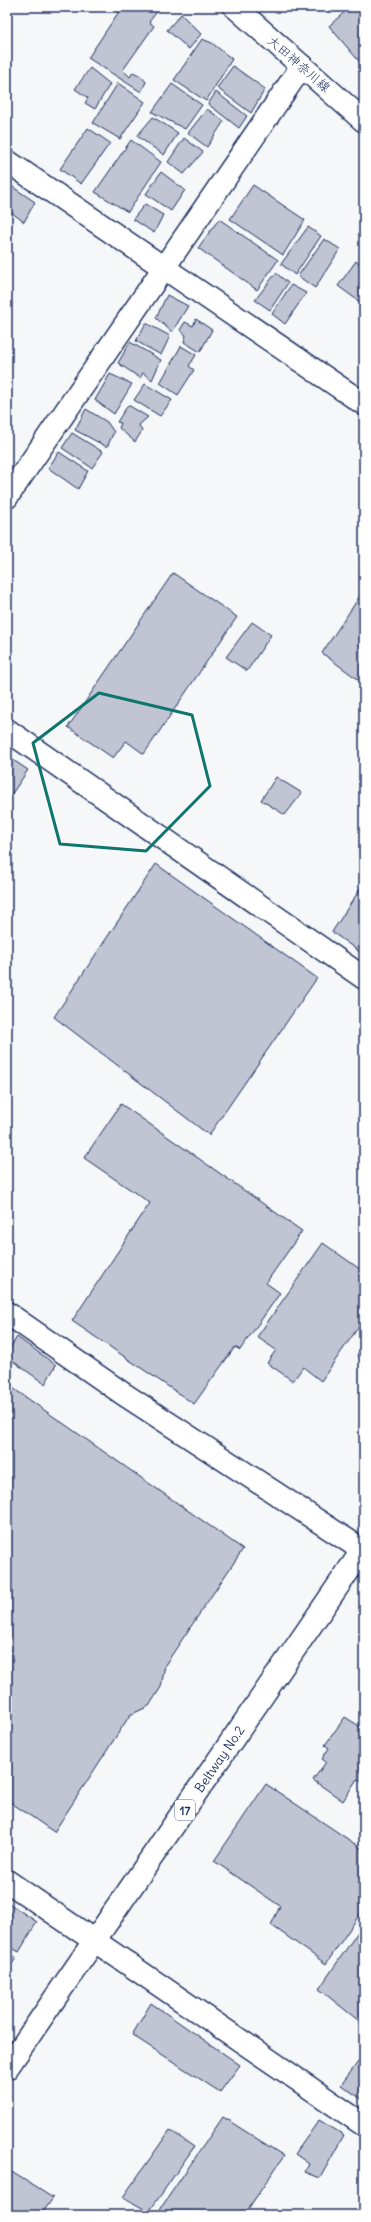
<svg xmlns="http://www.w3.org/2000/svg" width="371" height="2222" font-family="Delius,'Klee One',sans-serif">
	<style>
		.building { fill: #c0c4d3; stroke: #1b2f5e }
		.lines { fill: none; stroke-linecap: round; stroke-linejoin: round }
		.minor-casing { stroke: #1b2f5e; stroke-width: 25 }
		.tertiary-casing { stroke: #1b2f5e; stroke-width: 25 }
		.secondary-casing { stroke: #1b2f5e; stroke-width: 25 }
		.primary-casing { stroke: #1b2f5e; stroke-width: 25 }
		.minor { stroke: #fff; stroke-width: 22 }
		.tertiary { stroke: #fff; stroke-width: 22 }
		.secondary { stroke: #fff; stroke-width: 22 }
		.primary { stroke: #fff; stroke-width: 22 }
		.marked { fill: none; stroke: #0f766e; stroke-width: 3; stroke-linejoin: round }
		.labels { text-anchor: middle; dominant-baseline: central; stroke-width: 3; stroke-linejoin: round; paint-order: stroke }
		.shield { fill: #fff; stroke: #5f6d8e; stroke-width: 1 }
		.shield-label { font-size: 12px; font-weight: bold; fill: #1b2f5e }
		.street-label { font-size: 13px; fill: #1b2f5e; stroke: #fff }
	</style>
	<rect width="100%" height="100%" fill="#f6f7f9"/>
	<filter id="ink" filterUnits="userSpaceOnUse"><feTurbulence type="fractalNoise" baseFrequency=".025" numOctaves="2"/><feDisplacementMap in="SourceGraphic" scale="8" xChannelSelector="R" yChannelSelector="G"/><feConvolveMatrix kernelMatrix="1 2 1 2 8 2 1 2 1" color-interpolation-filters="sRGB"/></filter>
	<g filter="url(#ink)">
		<path class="building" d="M122 7H156L159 9 149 22 154 26 123 70 130 77 133 72 141 76 146 82 141 92 88 58Z
			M350 7H364V67L329 26Z
			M181 14 201 34 189 49 167 30Z
			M202 39 212 43 232 59 206 101 174 80Z
			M233 66 265 89 251 113 217 88Z
			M90 68 110 84 95 109 85 103 88 98 75 89Z
			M118 83 145 102 120 139 93 123Z
			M172 84 202 105 185 129 152 112Z
			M216 92 247 116 239 128 208 104Z
			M207 109 224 121 207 147 188 133Z
			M153 117 178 133 164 155 137 136Z
			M88 128 110 143 81 184 60 169Z
			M184 138 203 152 184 174 168 162Z
			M131 140 161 162 128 212 95 192Z
			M161 172 185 190 171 211 146 194Z
			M7 183 35 202 24 222 7 209Z
			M253 185 305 220 283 255 230 219Z
			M145 204 163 215 154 233 133 219Z
			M219 219 278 260 257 290 198 248Z
			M308 227 321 236 295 275 281 264Z
			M324 239 340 249 315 288 298 276Z
			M356 261 364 267V305L338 286Z
			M276 273 288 283 270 310 255 300Z
			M291 285 306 293 285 324 272 314Z
			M167 295 188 306 172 332 156 318Z
			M196 319 212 330 200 352 184 342 186 335 180 330 185 322 193 326Z
			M146 323 170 336 161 355 136 341Z
			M130 342 161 360 152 380 143 373 140 378 118 363Z
			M181 346 196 355 189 366 194 370 178 395 160 383Z
			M110 374 132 384 114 414 95 400Z
			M145 384 172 400 160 416 134 400Z
			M128 405 148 417 139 425 142 431 135 442 119 428 121 423 117 422Z
			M86 409 107 422 114 432 107 447 75 430Z
			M72 433 103 452 92 468 62 448Z
			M59 452 88 471 78 489 48 468Z
			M173 573 237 617 144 754 126 741 113 758 68 727Z
			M364 590V684L322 653Z
			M252 622 271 635 247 671 226 657Z
			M7 756 28 770 7 801Z
			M276 777 302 793 285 815 261 800Z
			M156 864 317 978 209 1135 54 1017Z
			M364 883V955L332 932Z
			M121 1104 302 1231 266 1283 280 1293 240 1350 235 1347 194 1404 72 1321 150 1203 84 1158Z
			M323 1243 364 1272V1319L321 1381 303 1367 293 1381 267 1363 276 1350 257 1337Z
			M17 1337 56 1365 45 1384 7 1357V1353Z
			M364 1343V1361L357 1355Z
			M7 1384 243 1549 165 1665 161 1687 149 1706 130 1715 54 1832 7 1800Z
			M345 1717 364 1729V1783L357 1779 343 1801 313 1780 326 1762 322 1759 329 1748 325 1745Z
			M266 1784 364 1850V1908L326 1964 271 1925 280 1906 214 1861Z
			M7 1902 37 1922 19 1952 7 1945Z
			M364 1923V2025L319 1989Z
			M7 1952 16 1958 7 1972Z
			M151 2003 240 2065 220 2092 132 2035Z
			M364 2054V2099L363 2100 341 2085Z
			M223 2117 284 2156 244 2215H156Z
			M319 2120 344 2135 320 2178 305 2172 309 2164 295 2154Z
			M170 2130 194 2147 149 2212 123 2197Z
			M7 2169 53 2198 41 2215H7Z"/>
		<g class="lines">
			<g class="minor-casing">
				<path id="minor" d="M7 161 364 404
					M7 497 302 66
					M7 730 364 978
					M7 1881 364 2125"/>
			</g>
			<g class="tertiary-casing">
				<path id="tertiary" d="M7 1313 122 1393 364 1551"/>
			</g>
			<g class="secondary-casing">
				<path id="secondary" d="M235 7 364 121"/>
			</g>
			<g class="primary-casing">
				<g id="primary">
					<path id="s1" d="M7 2068 364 1548"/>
				</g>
			</g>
			<use href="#minor" class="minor"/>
			<use href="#tertiary" class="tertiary"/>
			<use href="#secondary" class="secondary"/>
			<use href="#primary" class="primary"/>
		</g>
	</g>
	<path class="marked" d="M99 693 192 715 210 786 146 851 60 844 33 743Z"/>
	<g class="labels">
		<rect class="shield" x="175" y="1800" width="20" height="20" rx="3"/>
		<g class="shield-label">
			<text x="185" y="1810">17</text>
		</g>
		<g class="street-label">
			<text transform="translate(299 64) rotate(41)">大田神奈川線</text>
			<text stroke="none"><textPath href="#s1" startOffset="375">Beltway No.2</textPath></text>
		</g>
	</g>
	<rect width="371" height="2222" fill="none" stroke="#fff" stroke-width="24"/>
	<rect x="12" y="12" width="347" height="2198" fill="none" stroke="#1b2f5e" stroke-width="1.5" filter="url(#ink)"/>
</svg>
